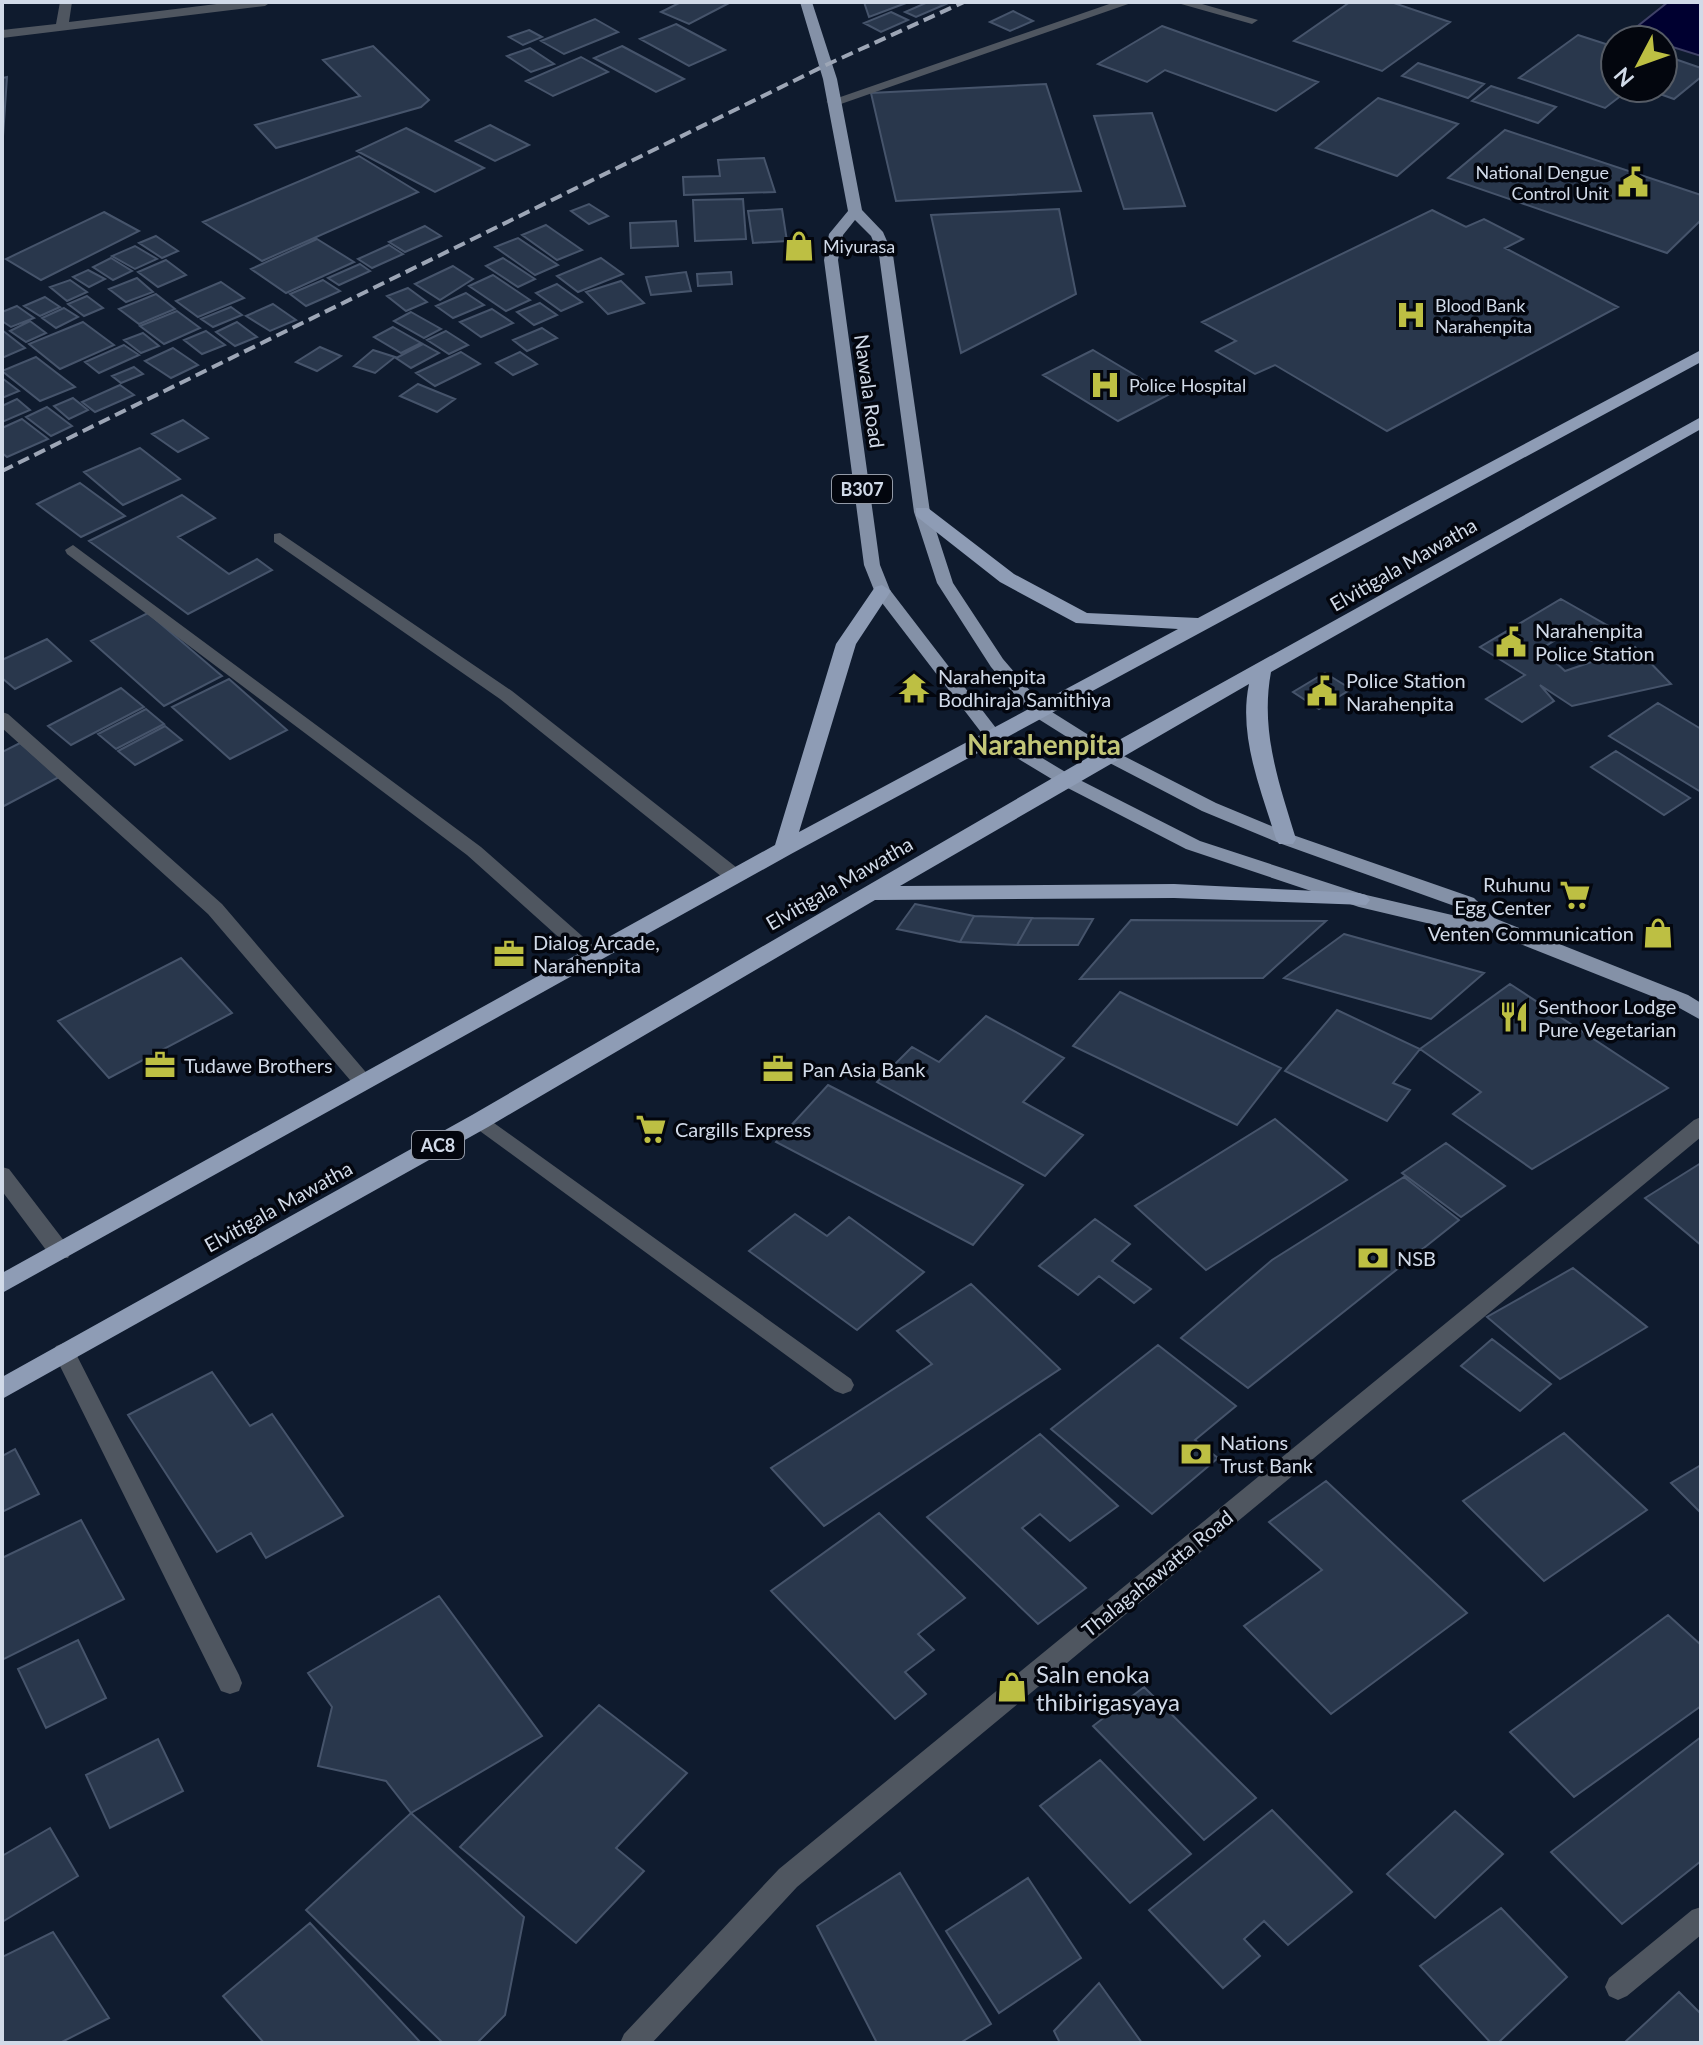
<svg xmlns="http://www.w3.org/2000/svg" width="1703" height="2045" font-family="Lato,sans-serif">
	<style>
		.water { fill: #000030; stroke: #3f4167; stroke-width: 2 }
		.building { fill: #29374c; stroke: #46546b; stroke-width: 2 }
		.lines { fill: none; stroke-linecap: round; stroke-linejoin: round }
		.service { fill: #4f5660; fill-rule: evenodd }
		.minor { fill: #4f5660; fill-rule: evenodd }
		.primary { fill: #8491a7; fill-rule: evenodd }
		.trunk { fill: #8e9cb5; fill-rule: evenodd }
		.rail { stroke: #9da6b6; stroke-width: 4; stroke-dasharray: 12 6; stroke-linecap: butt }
		.labels { text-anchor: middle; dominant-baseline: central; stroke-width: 7; stroke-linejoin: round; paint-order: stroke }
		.far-poi-label { font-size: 18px; fill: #d1dae8; stroke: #03060e; text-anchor: start }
		.shield { fill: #03060e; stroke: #939aa7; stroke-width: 2 }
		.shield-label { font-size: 18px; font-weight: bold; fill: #d1dae8 }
		.street-label { font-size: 20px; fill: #d1dae8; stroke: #03060e }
		.poi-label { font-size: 20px; fill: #d1dae8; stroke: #03060e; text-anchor: start }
		.near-poi-label { font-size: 24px; fill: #d1dae8; stroke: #03060e; text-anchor: start }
		.district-label { font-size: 28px; font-weight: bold; fill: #c2c577; stroke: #03060e }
	</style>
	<rect width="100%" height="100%" fill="#0f1b2e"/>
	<path class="water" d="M1668 2H1701V56L1663 44V40L1629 33Z"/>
	<path class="building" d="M681 2H731L689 24 661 12Z
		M864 2H904L906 3 869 17Z
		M928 2 946 4 916 17 905 12Z
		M1350 2H1391L1450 22 1382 71 1294 41Z
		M1013 11 1033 21 1010 31 990 22Z
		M891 12 908 20 881 32 864 23Z
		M595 19 618 32 564 54 541 41Z
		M676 24 725 50 689 66 640 39Z
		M1162 26 1318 82 1276 111 1165 70 1147 82 1098 64Z
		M529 30 542 37 523 45 509 37Z
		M1578 35 1615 47V88H1631L1605 108 1519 78Z
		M373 46 429 100 421 107 276 148 255 125 360 96 323 60Z
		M622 46 684 79 656 92 594 58Z
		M530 48 554 64 531 72 507 56Z
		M581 57 608 72 553 96 526 81Z
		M1672 58 1701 68V77L1674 99 1643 88H1663V65Z
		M1418 63 1484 84 1468 98 1402 76Z
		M7 77 2 151V78Z
		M1046 84 1081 191 896 201 871 93Z
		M1491 86 1556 107 1538 123 1472 101Z
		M1378 98 1458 124 1397 176 1316 148Z
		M1152 113 1185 206 1124 209 1094 116Z
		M490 125 529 145 495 161 456 141Z
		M406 128 484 168 435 192 357 151Z
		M1505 130 1701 195V220L1667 253 1448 178Z
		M359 156 418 192 262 261 203 222Z
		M764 158 775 192 684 195 683 177 720 176 718 160Z
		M743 199 746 239 695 241 693 200Z
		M589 204 608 216 589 224 571 211Z
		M782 209 787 241 753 243 748 211Z
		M1059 209 1076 294 961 353 931 215Z
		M1432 210 1466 227 1484 219 1523 239 1505 248 1618 307 1387 431 1275 365 1255 374 1216 351 1236 341 1202 322Z
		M104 212 139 231 41 280 6 259Z
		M676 221 678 246 631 248 630 223Z
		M546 225 582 250 557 260 522 235Z
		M425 226 441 236 405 252 389 242Z
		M156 236 178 251 162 258 139 243Z
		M518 238 558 265 535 275 495 247Z
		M317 239 354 262 286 293 251 269Z
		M389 245 403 254 372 268 358 259Z
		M135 246 157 259 135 269 112 256Z
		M111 258 132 271 113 280 93 267Z
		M503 258 535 279 518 287 486 266Z
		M601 258 623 274 578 292 557 276Z
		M166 260 186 275 158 287 138 272Z
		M360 264 370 271 339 285 328 278Z
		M453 266 473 279 440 300 415 284Z
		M88 270 105 279 89 287 73 277Z
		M686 272 691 291 651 295 646 277Z
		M731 272 732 284 698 286 697 274Z
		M493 275 530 300 506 311 469 286Z
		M137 278 153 292 126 302 109 289Z
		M70 280 87 292 67 301 50 287Z
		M323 280 340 291 306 306 290 294Z
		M621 281 644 303 608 314 586 292Z
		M221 282 244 298 198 317 176 301Z
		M557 284 582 302 561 311 536 293Z
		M408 288 427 302 406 311 387 296Z
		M466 293 484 305 453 318 436 306Z
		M156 294 175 309 139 324 119 309Z
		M87 296 103 308 84 316 68 304Z
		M45 297 60 307 40 316 24 306Z
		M540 303 557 315 534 325 517 312Z
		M273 304 296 320 270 331 246 316Z
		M17 306 34 318 11 327 2 321V312Z
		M231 307 242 315 213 327 201 319Z
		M64 308 78 317 56 328 42 318Z
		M492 309 513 323 481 337 460 322Z
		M177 311 200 328 164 344 140 326Z
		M411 312 441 329 424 338 394 321Z
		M30 321 46 333 26 342 10 331Z
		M83 322 114 345 60 369 29 344Z
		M237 322 257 337 235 346 216 332Z
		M393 327 421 343 401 353 374 337Z
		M542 328 557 338 527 351 513 340Z
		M2 330 25 348 2 358Z
		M206 331 225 345 202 354 184 340Z
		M446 331 468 345 449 354 427 340Z
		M143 333 159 346 141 353 124 340Z
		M423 344 439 353 411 368 396 358Z
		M124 345 139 355 99 373 85 362Z
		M320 347 341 356 317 371 296 362Z
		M173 348 198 365 171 378 145 361Z
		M373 350 395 357 375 373 354 366Z
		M1093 350 1168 395 1118 421 1043 375Z
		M461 352 480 364 435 386 416 373Z
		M520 352 537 364 513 375 496 363Z
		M36 357 75 387 40 401 2 371Z
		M134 367 143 374 121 383 112 376Z
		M2 378 19 391 2 398Z
		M418 384 455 399 437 412 400 396Z
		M120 385 134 395 95 412 82 402Z
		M73 398 88 410 69 419 54 406Z
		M17 399 30 410 2 422V406Z
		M47 407 72 426 51 436 26 417Z
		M22 419 48 439 7 457 2 453V428Z
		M183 420 208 438 178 452 152 434Z
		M140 448 180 479 123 505 84 472Z
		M80 483 125 516 81 537 37 504Z
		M182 495 215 518 178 537 229 574 257 559 272 570 188 614 89 541Z
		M1561 599 1610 627 1592 641 1572 630 1541 649 1565 671 1635 647 1671 684 1572 706 1540 685 1554 701 1522 722 1486 699 1525 675 1480 647Z
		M148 613 222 676 164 706 91 641Z
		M47 639 71 661 15 689 2 678V660Z
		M1325 673 1351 689 1319 709 1293 692Z
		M229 679 287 730 230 759 172 707Z
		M121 688 144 707 71 745 48 726Z
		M1658 703 1701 729V792L1609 736Z
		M146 709 164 724 116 749 98 734Z
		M165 726 182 740 135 765 118 751Z
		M20 743 59 777 2 807V752Z
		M1616 751 1690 798 1664 815 1591 767Z
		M915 904 974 916 960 942 897 929Z
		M974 916 1032 918 1017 945 960 942Z
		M1032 918 1093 919 1078 945H1017Z
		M1131 920 1326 921 1263 978 1080 979Z
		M1344 934 1484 973 1431 1019 1284 978Z
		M181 958 232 1013 109 1078 58 1021Z
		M1510 984 1668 1088 1532 1169 1453 1114 1481 1092 1420 1049Z
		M1120 992 1281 1068 1237 1125 1073 1046Z
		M1337 1010 1420 1049 1393 1083 1410 1090 1387 1121 1285 1071Z
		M986 1016 1064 1058 1023 1102 1083 1135 1045 1176 877 1082 912 1047 939 1062Z
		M828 1085 1023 1185 973 1245 776 1142Z
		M1275 1119 1347 1180 1206 1270 1135 1206Z
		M1446 1143 1505 1186 1461 1217 1402 1173Z
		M1701 1163V1245L1645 1198Z
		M1404 1177 1459 1220 1248 1388 1181 1338 1272 1260Z
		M795 1214 827 1236 849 1217 924 1272 857 1330 749 1251Z
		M1095 1219 1130 1244 1112 1261 1151 1289 1134 1303 1099 1276 1078 1295 1039 1266Z
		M1573 1268 1647 1327 1560 1379 1487 1317Z
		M971 1284 1060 1369 824 1526 771 1468 932 1364 897 1331Z
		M1492 1339 1551 1384 1520 1411 1461 1366Z
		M1158 1345 1236 1406 1195 1440 1218 1458 1152 1514 1051 1429Z
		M212 1372 250 1426 272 1414 343 1516 266 1558 251 1533 217 1552 128 1415Z
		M1564 1433 1647 1510 1544 1581 1463 1501Z
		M1040 1434 1118 1506 1070 1541 1040 1514 1022 1528 1086 1588 1038 1624 927 1517Z
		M15 1449 39 1494 2 1512V1456Z
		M1701 1465V1513L1671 1483Z
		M1326 1481 1467 1613 1331 1714 1244 1626 1322 1570 1269 1522Z
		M879 1513 965 1598 918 1634 934 1650 905 1672 926 1694 895 1719 771 1591Z
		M81 1520 124 1599 2 1660V1558Z
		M439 1596 542 1736 411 1813 386 1781 318 1766 332 1707 308 1673Z
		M1668 1615 1701 1645V1706L1574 1797 1510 1732Z
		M78 1640 106 1698 46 1728 18 1669Z
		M1144 1687 1256 1798 1204 1840 1093 1726Z
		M599 1705 687 1773 616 1848 644 1871 576 1943 460 1847Z
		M1701 1737V1861L1622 1924 1551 1852Z
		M158 1739 183 1791 110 1828 86 1775Z
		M1100 1760 1191 1854 1130 1903 1040 1806Z
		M1272 1810 1352 1892 1288 1945 1264 1921 1244 1939 1260 1956 1223 1988 1149 1910Z
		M1455 1811 1503 1854 1435 1918 1387 1874Z
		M411 1813 524 1917 505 2015 477 2043H443L306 1910Z
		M50 1828 78 1876 2 1922V1856Z
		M900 1873 991 2024 960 2043H877L817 1926Z
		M1028 1878 1081 1958 999 2013 946 1931Z
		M1501 1908 1567 1977 1498 2043H1491L1420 1966Z
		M310 1923 421 2043H264L223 1996Z
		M53 1932 109 2018 60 2043H2V1957Z
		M1099 1983 1142 2043H1060L1054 2031Z
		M1679 1992 1701 2014V2043H1624Z"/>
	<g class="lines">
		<path class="service" d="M1115 2H1134L838 105 826 102Z
			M1174 2H1195L1258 20 1252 24Z"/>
		<path class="minor" d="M60 2H72L69 22 233 2H271L265 6 2 38V30L56 24Z
			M280 533 512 691 741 871 743 876 741 881H727L500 699 274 542V534Z
			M73 545 481 847 598 950 601 955 598 960H584L467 855 67 554 65 550Z
			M2 712 8 714 222 904 370 1077 373 1082 370 1087H356L208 914 2 728Z
			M480 1113 851 1379 854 1385 851 1391 843 1394 835 1391 473 1126 470 1121 473 1116Z
			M1701 1117V1137L797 1887 652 2043H620L624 2034 779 1869 1694 1120Z
			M2 1167 9 1169 68 1246 71 1252 68 1258H52L2 1191Z
			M64 1343 72 1346 239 1675 242 1683 239 1691 230 1694 221 1691 53 1352 56 1346Z
			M1701 1907V1935L1627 1996 1618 2000 1609 1996 1605 1987 1609 1978 1692 1910Z"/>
		<path class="primary" d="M800 2H812L837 79 862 210 883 232 893 255 930 512 953 583 1003 659 1044 707 1114 751 1216 803 1293 835 1474 898 1494 918 1688 995 1701 1003V1020L1674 1005 1485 930 1452 929 1359 907 1186 849 1060 784 987 740 876 595 864 565 824 260 829 234 848 211 823 79ZM855 220 871 236 879 255 914 512 937 583 991 667 1032 715 1102 759 1202 811 1279 843 1460 908 1468 916 1452 915 1362 894 1200 841 1072 776 999 732 890 590 880 565 838 260 843 235Z"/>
		<path class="trunk" d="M1701 350V362L791 854 2 1293V1273L775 845 836 644 875 587 882 585 891 591 856 644 799 832 1178 629 1076 623 1000 582 916 516V508H928L1014 574 1087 613 1198 618Z
			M1701 417V429L1271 672C1260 731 1279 783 1296 839L1293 844H1279L1276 839C1261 790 1238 736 1249 684L900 886 1174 884 1359 893 1366 895 1370 900 1366 905 1174 898 875 900 488 1127 2 1399V1377L472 1115 1101 750Z"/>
		<path class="rail" d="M2 471 826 65 964 2"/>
	</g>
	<defs>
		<g id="civic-bare" transform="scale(2.4)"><path d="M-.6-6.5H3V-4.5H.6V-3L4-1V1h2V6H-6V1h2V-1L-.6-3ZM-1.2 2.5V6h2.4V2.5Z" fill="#bdbf43" stroke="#03060e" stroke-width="2.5" paint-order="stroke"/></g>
		<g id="shop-bare" transform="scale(2.4)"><path d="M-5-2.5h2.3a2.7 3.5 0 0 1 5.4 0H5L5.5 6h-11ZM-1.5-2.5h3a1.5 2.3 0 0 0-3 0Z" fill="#bdbf43" stroke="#03060e" stroke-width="2.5" paint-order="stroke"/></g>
		<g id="hospital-bare" transform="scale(2.4)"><path d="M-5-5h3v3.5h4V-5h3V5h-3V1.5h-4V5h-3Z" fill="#bdbf43" stroke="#03060e" stroke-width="2.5" paint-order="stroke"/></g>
		<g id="temple-bare" transform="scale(2.4)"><path d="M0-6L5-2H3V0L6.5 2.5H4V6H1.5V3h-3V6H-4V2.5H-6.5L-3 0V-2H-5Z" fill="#bdbf43" stroke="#03060e" stroke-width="2.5" paint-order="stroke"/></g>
		<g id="supermarket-bare" transform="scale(2.4)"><path d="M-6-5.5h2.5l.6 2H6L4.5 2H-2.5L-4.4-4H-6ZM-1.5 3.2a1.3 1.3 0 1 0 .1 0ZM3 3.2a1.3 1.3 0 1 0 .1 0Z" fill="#bdbf43" stroke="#03060e" stroke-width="2.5" paint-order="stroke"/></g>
		<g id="office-bare" transform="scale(2.4)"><path d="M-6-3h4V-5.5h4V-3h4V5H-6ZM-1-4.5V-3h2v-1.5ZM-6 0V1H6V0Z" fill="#bdbf43" stroke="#03060e" stroke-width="2.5" paint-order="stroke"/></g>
		<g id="restaurant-bare" transform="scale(2.4)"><path d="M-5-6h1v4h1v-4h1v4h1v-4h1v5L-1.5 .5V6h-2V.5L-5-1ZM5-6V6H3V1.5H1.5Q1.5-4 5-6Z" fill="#bdbf43" stroke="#03060e" stroke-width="2.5" paint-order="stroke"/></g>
		<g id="bank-bare" transform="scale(2.4)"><path d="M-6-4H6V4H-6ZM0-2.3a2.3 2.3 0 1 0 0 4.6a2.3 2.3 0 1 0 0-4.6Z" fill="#bdbf43" stroke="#03060e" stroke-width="2.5" paint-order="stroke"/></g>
	</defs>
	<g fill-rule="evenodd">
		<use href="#civic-bare" x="1633" y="182"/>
		<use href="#shop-bare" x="799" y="246"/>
		<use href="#hospital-bare" x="1411" y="315"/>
		<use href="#hospital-bare" x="1105" y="385"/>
		<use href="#civic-bare" x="1511" y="642"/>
		<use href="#temple-bare" x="914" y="688"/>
		<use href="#civic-bare" x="1322" y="691"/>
		<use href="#supermarket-bare" x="1575" y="895"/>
		<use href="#shop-bare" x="1658" y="933"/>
		<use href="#office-bare" x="509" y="954"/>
		<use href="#restaurant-bare" x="1514" y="1017"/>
		<use href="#office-bare" x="160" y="1065"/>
		<use href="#office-bare" x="778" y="1069"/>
		<use href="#supermarket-bare" x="651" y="1129"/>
		<use href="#bank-bare" x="1373" y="1258"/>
		<use href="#bank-bare" x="1196" y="1454"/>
		<use href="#shop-bare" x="1012" y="1687"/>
	</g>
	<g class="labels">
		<g class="far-poi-label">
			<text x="1609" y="172" text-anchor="end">National Dengue<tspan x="1609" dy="21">Control Unit</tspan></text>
			<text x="823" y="246">Miyurasa</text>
			<text x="1435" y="305">Blood Bank<tspan x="1435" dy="21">Narahenpita</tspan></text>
			<text x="1129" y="385">Police Hospital</text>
		</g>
		<g class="shield">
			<rect x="832" y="475" width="60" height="28" rx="6"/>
			<rect x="412" y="1131" width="52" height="28" rx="6"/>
		</g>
		<g class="shield-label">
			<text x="862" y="489">B307</text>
			<text x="438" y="1145">AC8</text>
		</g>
		<g class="street-label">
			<text transform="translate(870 391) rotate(82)">Nawala Road</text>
			<text transform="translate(1403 564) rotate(-30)">Elvitigala Mawatha</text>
			<text transform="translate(839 883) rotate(-30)">Elvitigala Mawatha</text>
			<text transform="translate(278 1206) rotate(-29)">Elvitigala Mawatha</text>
			<text transform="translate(1157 1573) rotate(-39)">Thalagahawatta Road</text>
		</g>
		<g class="poi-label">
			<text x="1535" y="630">Narahenpita<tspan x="1535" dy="23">Police Station</tspan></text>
			<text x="938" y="676">Narahenpita<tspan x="938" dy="23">Bodhiraja Samithiya</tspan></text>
			<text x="1346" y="680">Police Station<tspan x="1346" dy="23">Narahenpita</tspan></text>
			<text x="1551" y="884" text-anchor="end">Ruhunu<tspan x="1551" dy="23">Egg Center</tspan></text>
			<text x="1634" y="933" text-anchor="end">Venten Communication</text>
			<text x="533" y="942">Dialog Arcade,<tspan x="533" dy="23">Narahenpita</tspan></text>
			<text x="1538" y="1006">Senthoor Lodge<tspan x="1538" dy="23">Pure Vegetarian</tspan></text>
			<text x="184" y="1065">Tudawe Brothers</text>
			<text x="802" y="1069">Pan Asia Bank</text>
			<text x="675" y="1129">Cargills Express</text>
			<text x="1397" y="1258">NSB</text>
			<text x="1220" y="1442">Nations<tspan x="1220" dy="23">Trust Bank</tspan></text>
		</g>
		<g class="near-poi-label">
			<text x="1036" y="1673">Saln enoka<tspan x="1036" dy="28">thibirigasyaya</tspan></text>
		</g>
		<g class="district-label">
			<text x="1044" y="744">Narahenpita</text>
		</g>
	</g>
	<rect width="1703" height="2045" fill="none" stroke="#d1dae8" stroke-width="8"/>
	<g transform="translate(1639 64) rotate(229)"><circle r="38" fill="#03060e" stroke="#555b65" stroke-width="2"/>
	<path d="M0-6L14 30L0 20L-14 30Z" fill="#bdbf43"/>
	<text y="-12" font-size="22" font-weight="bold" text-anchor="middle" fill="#d1dae8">N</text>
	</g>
</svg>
